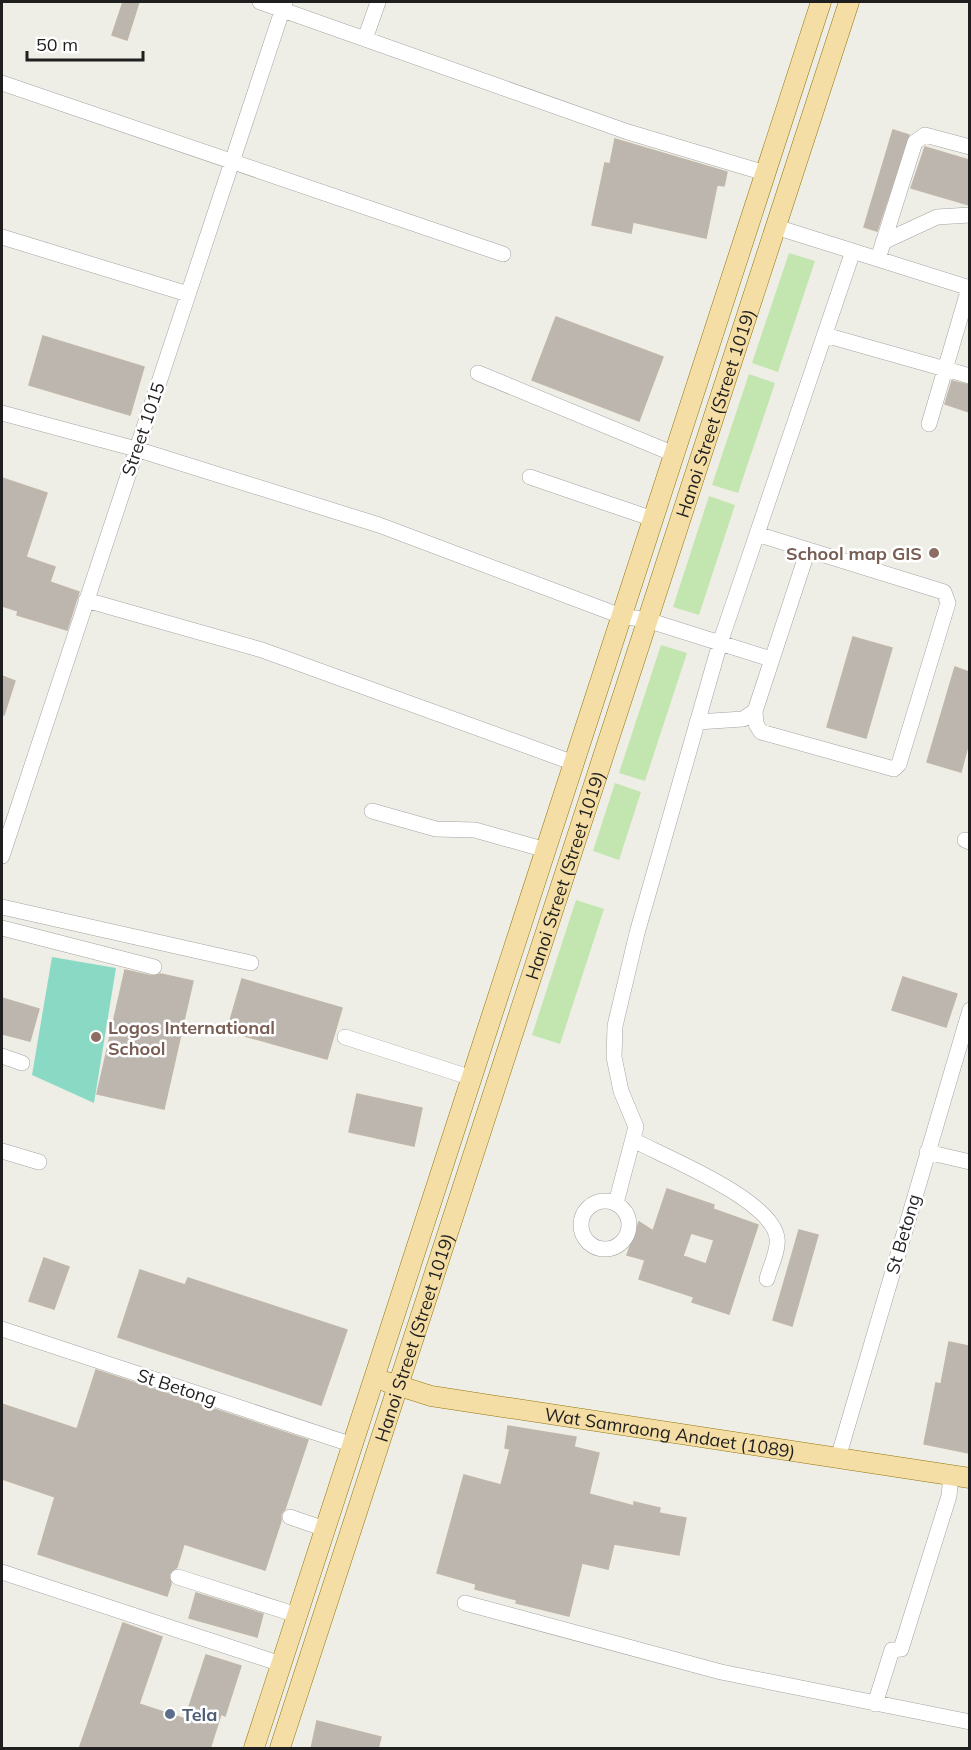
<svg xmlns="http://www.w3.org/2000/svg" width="971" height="1750" font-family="Mulish,sans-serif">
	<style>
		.grass { fill: #c3e6b0 }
		.pitch { fill: #8ad9c5 }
		.building { fill: #bcb6af; stroke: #c0b7aa; stroke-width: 1.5; fill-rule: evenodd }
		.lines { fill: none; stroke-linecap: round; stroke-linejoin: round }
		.minor-casing { stroke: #a3a3a3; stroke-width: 16 }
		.major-casing { stroke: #90760b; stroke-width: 21 }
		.minor { stroke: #fff; stroke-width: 15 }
		.major { stroke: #f5dea5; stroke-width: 20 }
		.education-dot { fill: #8d6e63; stroke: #fff; stroke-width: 2 }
		.service-dot { fill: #5c6f8a; stroke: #fff; stroke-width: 2 }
		.labels { text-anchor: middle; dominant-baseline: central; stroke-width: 5; stroke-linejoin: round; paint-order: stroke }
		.street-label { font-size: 18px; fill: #1f1f1f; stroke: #fff }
		.education-label { font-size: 18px; font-weight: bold; fill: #785e54; stroke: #fff; text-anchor: end }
		.service-label { font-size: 18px; font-weight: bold; fill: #4e5e75; stroke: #fff; text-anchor: start }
	</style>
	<rect width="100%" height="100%" fill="#efeee6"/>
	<path class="grass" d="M789 253 815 261 778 372 752 363Z
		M749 374 775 383 738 493 712 485Z
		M709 496 735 505 699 615 673 607Z
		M661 645 687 653 645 781 619 773Z
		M615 783 641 792 619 860 593 851Z
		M576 900 604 909 560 1044 532 1035Z"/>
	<path class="pitch" d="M52 957 116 968 94 1103 32 1075Z"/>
	<path class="building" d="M123 2H139L127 40 112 35Z
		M893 130 909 135 877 231 864 227Z
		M615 139 727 172 724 186 717 185 706 238 633 222 631 233 592 225 605 163 610 164Z
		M925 147 969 160V205L911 188Z
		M556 317 663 357 639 421 532 380Z
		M43 336 144 367 130 415 29 385Z
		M952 381 969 385V412L945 404Z
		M2 478 47 493 26 557 55 567 50 582 79 592 67 630 17 615 18 611 2 606Z
		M853 637 892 648 866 738 827 727Z
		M955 667 969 672V742L961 772 927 762Z
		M2 676 15 681 4 715 2 714Z
		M125 970 152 976 161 974 193 981 164 1109 97 1094Z
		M903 977 957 994 946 1027 892 1010Z
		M242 979 342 1008 327 1059 227 1031Z
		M2 998 39 1009 30 1041 2 1034Z
		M357 1094 422 1108 414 1146 349 1132Z
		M667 1189 714 1205 713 1209 758 1225 729 1314 692 1302 694 1297 639 1279 645 1260 627 1255 639 1222 653 1231ZM691 1233 714 1240 706 1264 683 1256Z
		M799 1230 818 1235 792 1326 773 1320Z
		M44 1258 69 1267 54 1309 29 1301Z
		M140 1270 185 1285 188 1278 347 1330 321 1405 118 1337Z
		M949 1342 969 1346V1453L924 1444 936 1383 941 1384Z
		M96 1370 308 1440 285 1509 281 1514V1521L265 1570 184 1544 177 1567 169 1574 171 1584 167 1596 38 1554 55 1497 2 1479V1404L77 1429Z
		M508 1426 576 1437 574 1447 599 1453 589 1494 634 1506V1502L660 1508 659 1513 686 1518 679 1555 614 1544 608 1569 582 1563 569 1616 516 1603 517 1600 475 1589 476 1584 437 1573 464 1475 501 1485 510 1449 505 1448Z
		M196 1593 263 1614 257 1637 189 1618Z
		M123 1623 162 1637 139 1704 185 1719 206 1655 241 1666 225 1716 221 1714 210 1749H79Z
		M317 1721 381 1737 378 1749H311Z"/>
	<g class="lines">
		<g class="minor-casing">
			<path id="minor" d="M260 2 628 132 765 173
				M365 39 378 2
				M2 83 503 254
				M776 227 970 288
				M2 237 188 294
				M883 242 937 217 970 215
				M878 259 915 142 925 135 970 147
				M825 335 970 376
				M478 373 674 454
				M2 413 136 449 379 525 621 616 647 620 771 659
				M929 424 969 288
				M530 477 653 519
				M757 534 944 592 948 603 899 764 894 769 761 732 756 724 755 711 808 550
				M86 600 262 650 574 763
				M697 722 743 719 755 711
				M372 811 436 829 475 830 546 850
				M965 840 970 842
				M2 856 285 2
				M2 907 251 963
				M2 928 154 967
				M345 1037 472 1078
				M2 1056 22 1063
				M635 1141C668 1158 772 1200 777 1238 779 1250 770 1267 767 1279
				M2 1151 39 1162
				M927 1152 970 1162
				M581 1225a24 24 0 1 1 48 0a24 24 0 1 1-48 0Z
				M616 1203 636 1127 621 1091 614 1057 615 1026 637 933 720 643 853 251
				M2 1329 353 1445
				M838 1458 970 1010
				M290 1517 325 1529
				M2 1572 281 1664
				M178 1577 297 1615
				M465 1603 721 1672 970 1722
				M875 1704 892 1650 901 1649 949 1496 951 1475"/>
		</g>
		<g class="major-casing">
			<g id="major">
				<path id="s1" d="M387 1382 431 1396 970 1478"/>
				<path d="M254 1748 821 2"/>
				<path id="s2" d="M280 1748 849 2"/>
			</g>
		</g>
		<use href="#minor" class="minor"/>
		<use href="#major" class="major"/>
	</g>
	<g class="education-dot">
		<circle cx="934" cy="553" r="6"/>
		<circle cx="96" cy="1037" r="6"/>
	</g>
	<circle class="service-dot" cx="170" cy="1714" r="6"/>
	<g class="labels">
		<g class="street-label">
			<text stroke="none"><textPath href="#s2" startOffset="1404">Hanoi Street (Street 1019)</textPath></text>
			<text transform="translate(143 429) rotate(-71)">Street 1015</text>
			<text stroke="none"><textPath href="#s2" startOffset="918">Hanoi Street (Street 1019)</textPath></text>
			<text transform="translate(903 1234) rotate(-74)">St Betong</text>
			<text stroke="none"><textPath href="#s2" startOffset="432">Hanoi Street (Street 1019)</textPath></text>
			<text transform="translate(177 1387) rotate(18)">St Betong</text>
			<text stroke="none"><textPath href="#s1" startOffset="288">Wat Samraong Andaet (1089)</textPath></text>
		</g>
		<g class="education-label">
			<text x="922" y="553">School map GIS</text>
			<text x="108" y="1027" text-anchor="start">Logos International<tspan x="108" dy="21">School</tspan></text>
		</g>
		<g class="service-label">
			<text x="182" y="1714">Tela</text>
		</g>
	</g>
	<rect width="971" height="1750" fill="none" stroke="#1f1f1f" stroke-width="6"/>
	<path d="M27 51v9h116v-9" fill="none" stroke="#1f1f1f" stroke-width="3"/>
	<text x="36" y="51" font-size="18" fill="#1f1f1f" stroke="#ffffff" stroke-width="4.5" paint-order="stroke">50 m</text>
</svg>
